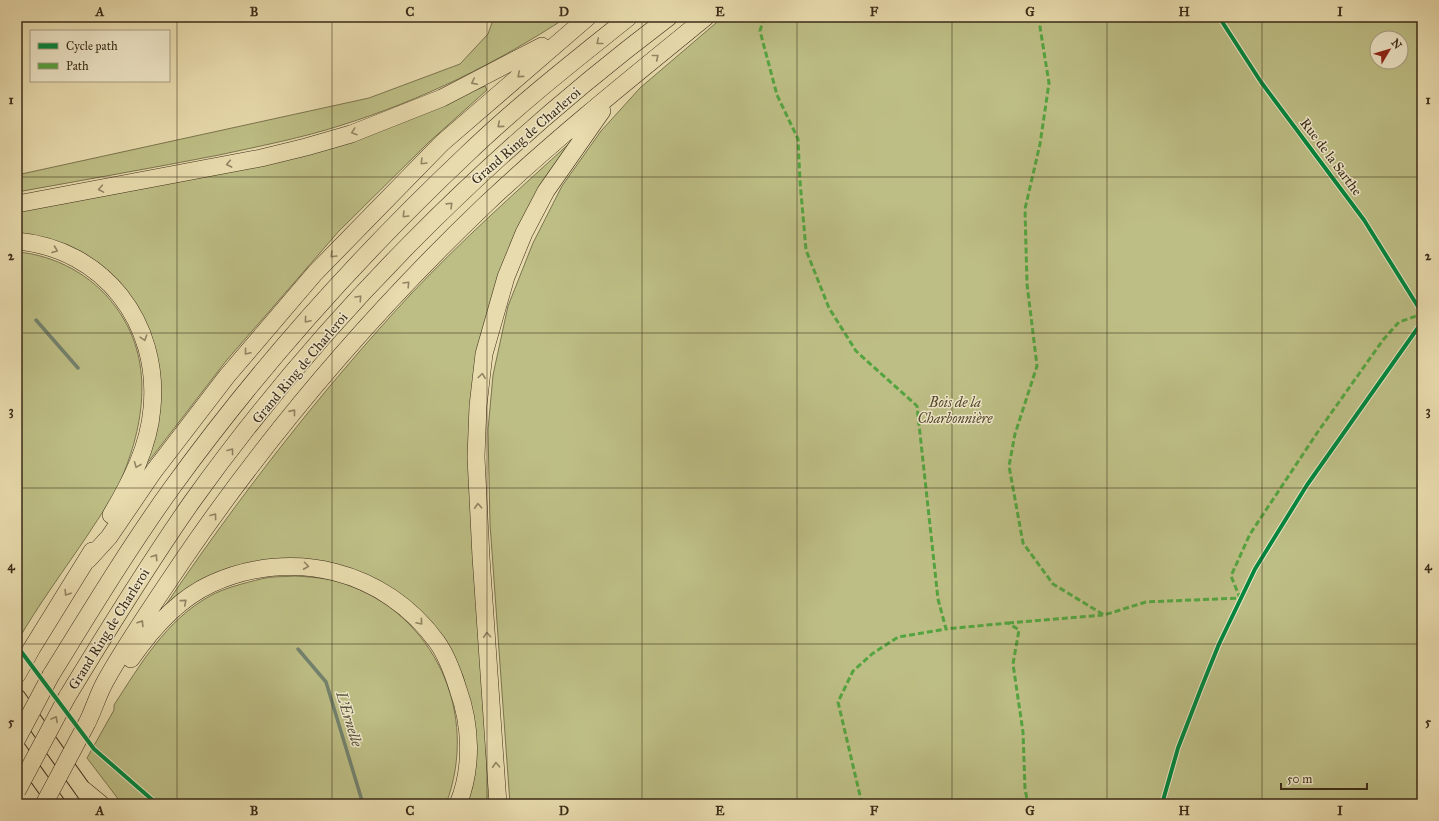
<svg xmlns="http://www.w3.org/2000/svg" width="1439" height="821" font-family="'IM FELL Great Primer',serif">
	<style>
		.green { fill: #bdbe85; stroke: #7c754f; fill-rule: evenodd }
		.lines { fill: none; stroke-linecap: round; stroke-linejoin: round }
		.stream { stroke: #73826e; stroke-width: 3.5 }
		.trunk-casing { stroke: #3b2c19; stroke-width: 18 }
		.motorway-casing { stroke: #3b2c19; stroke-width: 18 }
		.trunk { stroke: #e8dbad; stroke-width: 16 }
		.motorway { stroke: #e8dbad; stroke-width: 17 }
		.motorway-bridge-casing { stroke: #3b2c19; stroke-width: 18; stroke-linecap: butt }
		.motorway-bridge { stroke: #e8dbad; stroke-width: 17 }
		.quiet { stroke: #54a440; stroke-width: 3; stroke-dasharray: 6 3; stroke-linecap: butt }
		.cycleway-casing { stroke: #f0e8ca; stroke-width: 6 }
		.cycleway { stroke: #00873e; stroke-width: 4 }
		.oneway { stroke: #928463 }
		.grid { fill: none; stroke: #3b2c19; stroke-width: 1; stroke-opacity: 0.55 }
		.labels { text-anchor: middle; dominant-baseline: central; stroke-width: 3; stroke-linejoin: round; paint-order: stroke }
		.street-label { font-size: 14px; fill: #3b2c19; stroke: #f0e8ca }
		.park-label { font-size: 14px; font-style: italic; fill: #55492f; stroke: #f0e8ca }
		.water-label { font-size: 15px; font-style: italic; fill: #52503c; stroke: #f0e8ca }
		.neatline { fill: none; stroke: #3b2c19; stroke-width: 1.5 }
		.grid-label { font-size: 13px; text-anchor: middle; font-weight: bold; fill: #3b2c19 }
	</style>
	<rect width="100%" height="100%" fill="#e8dbad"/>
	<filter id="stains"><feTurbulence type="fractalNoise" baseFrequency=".005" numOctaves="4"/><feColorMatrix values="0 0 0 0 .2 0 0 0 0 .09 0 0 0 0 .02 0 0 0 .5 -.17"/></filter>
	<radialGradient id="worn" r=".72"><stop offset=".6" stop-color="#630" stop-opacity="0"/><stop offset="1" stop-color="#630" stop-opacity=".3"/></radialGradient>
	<path class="green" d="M494 17H567C497 63 422 100 342 125 302 138 260 146 219 155 152 168 84 180 17 192V175L369 98 460 64 488 34Z
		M723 17H1422V804H510L490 524 488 430 493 375 508 306 533 243 562 186 601 131 640 88ZM1377 38H1401V62H1377Z
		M485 86 487 90 429 142 339 231 226 361 142 470 155 431 130 298 17 235V212L91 197 448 102Z
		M572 141 547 180 476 378 493 804H466L473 714 463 676 447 645 430 621 301 560 163 609C238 498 320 392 411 294 462 240 517 191 572 141Z
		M17 252C55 255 92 275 115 306 155 359 145 424 120 482 112 500 99 517 89 533 65 569 38 605 17 642Z
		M295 576C311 577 327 578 343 583 435 614 480 714 446 804H122L87 758 114 710V705C140 665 166 620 210 596 224 588 245 583 261 579 272 576 284 577 295 576Z"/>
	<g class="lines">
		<path class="stream" d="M36 320 78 368
			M298 649 326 682 363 804"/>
		<g class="trunk-casing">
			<path id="trunk" d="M17 697 91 801
				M17 748 57 804"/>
		</g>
		<g class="motorway-casing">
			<path id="motorway" d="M17 204 261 158 306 147 351 134 442 98 542 46
				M17 241C104 249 160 323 152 408 149 447 130 483 111 515
				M88 560 109 537 154 471 227 376 315 273 442 143 588 17
				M131 659C151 630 178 599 211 584 292 547 385 570 437 642 447 656 453 673 458 689 471 725 473 768 458 804
				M17 675 32 648 92 551
				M51 675C90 612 128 549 171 489 257 370 360 255 467 154 518 105 574 61 629 17
				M67 697C107 631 147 566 191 503 323 318 488 154 669 17
				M87 723C94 709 98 694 106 680 129 639 157 599 183 560 271 431 372 313 485 205 555 139 631 78 706 17
				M84 790 101 804
				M498 804 481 557 476 457 478 406 484 354 506 277 524 233 546 191 602 111"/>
		</g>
		<use href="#trunk" class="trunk"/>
		<use href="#motorway" class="motorway"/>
		<g class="motorway-bridge-casing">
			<path id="motorway-bridge" d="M17 739 51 675
				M17 791 67 697
				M44 804 87 723"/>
		</g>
		<use href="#motorway-bridge" class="motorway-bridge"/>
		<path class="quiet" d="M764 17 760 31 777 95 798 139 800 181 806 250 829 308 856 351 917 406 938 599 946 629 1008 623 1019 630 1013 664 1023 732 1025 789 1028 804
			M1043 17 1040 27 1049 83 1040 144 1025 209 1027 284 1037 366 1015 434 1009 466 1023 543 1053 584 1104 615 1146 602 1240 598 1231 576 1250 534 1317 433 1383 340 1399 322 1422 314
			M1008 623 1103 615
			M862 804 838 702 853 671 872 654 898 637 946 629"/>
		<g class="cycleway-casing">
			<path id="cycleway" d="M1219 17 1261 82 1364 220 1422 313
				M17 646 94 749 157 804
				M1162 804 1178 748 1202 686 1219 644 1255 569 1307 485 1422 322"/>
		</g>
		<use href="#cycleway" class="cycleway"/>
	</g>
	<defs><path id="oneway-chevron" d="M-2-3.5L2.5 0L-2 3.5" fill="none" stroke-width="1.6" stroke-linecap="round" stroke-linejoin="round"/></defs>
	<g class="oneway">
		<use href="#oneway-chevron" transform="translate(599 42) rotate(141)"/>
		<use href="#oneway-chevron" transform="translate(656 57) rotate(-39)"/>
		<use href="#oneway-chevron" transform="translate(520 75) rotate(139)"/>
		<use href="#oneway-chevron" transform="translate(474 82) rotate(154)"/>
		<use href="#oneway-chevron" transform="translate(500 125) rotate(139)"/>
		<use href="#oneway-chevron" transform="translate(354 132) rotate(161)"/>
		<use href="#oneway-chevron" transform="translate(423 162) rotate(135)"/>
		<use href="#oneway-chevron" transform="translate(229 164) rotate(169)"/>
		<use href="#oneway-chevron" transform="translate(101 189) rotate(170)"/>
		<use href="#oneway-chevron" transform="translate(450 205) rotate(-44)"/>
		<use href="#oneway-chevron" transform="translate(405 215) rotate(135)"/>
		<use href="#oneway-chevron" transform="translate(55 250) rotate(21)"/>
		<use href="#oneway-chevron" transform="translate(333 255) rotate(134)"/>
		<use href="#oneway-chevron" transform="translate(407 284) rotate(-46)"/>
		<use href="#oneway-chevron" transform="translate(359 298) rotate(-47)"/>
		<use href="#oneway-chevron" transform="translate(307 320) rotate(130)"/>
		<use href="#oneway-chevron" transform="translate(144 338) rotate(72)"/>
		<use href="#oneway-chevron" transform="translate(247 352) rotate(130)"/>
		<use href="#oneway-chevron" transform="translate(482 376) rotate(-83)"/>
		<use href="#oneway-chevron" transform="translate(293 412) rotate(-51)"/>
		<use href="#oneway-chevron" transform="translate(231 451) rotate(-53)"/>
		<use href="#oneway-chevron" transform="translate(137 465) rotate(112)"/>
		<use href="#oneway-chevron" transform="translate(478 506) rotate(-93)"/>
		<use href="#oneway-chevron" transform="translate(214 516) rotate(-54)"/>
		<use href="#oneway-chevron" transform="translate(155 557) rotate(-56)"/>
		<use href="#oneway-chevron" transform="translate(306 566) rotate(7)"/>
		<use href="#oneway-chevron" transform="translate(67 593) rotate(122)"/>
		<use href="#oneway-chevron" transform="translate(184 602) rotate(-40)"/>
		<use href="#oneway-chevron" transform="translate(420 622) rotate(50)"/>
		<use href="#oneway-chevron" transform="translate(141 623) rotate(-58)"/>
		<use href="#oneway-chevron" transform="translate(487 635) rotate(-94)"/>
		<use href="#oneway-chevron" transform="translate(55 719) rotate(-62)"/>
		<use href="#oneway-chevron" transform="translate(496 765) rotate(-93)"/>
	</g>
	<path class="grid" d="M177 17V804M332 17V804M487 17V804M642 17V804M797 17V804M952 17V804M1107 17V804M1262 17V804M17 177H1422M17 333H1422M17 488H1422M17 644H1422"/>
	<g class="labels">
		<g class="street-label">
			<text transform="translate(526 136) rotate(-41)">Grand Ring de Charleroi</text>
			<text transform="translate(1331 157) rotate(53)">Rue de la Sarthe</text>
			<text transform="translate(300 368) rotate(-50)">Grand Ring de Charleroi</text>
			<text transform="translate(109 629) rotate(-58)">Grand Ring de Charleroi</text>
		</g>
		<g class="park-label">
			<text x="955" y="402">Bois de la<tspan x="955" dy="16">Charbonnière</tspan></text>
		</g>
		<g class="water-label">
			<text transform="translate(349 719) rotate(73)">L'Ernelle</text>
		</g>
	</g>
	<rect width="1439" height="821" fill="none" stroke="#e8dbad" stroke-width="44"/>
	<rect x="30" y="30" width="140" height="52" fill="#f0e8ca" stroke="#a89d83"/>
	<rect x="38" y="43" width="20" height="6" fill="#00873e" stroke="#a89d83"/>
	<text x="66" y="50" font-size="12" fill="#3b2c19">Cycle path</text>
	<rect x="38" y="63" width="20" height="6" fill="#54a440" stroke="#a89d83"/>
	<text x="66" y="70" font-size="12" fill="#3b2c19">Path</text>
	<g transform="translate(1389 50) rotate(52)"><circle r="19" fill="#f0e8ca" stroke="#a89d83"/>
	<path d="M0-3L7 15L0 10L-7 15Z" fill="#8f2418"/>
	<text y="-6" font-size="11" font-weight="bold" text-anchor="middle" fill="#3b2c19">N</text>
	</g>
	<path d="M1281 783v6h86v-6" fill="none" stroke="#3b2c19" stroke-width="2"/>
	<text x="1287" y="783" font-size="12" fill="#3b2c19" stroke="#f0e8ca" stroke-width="3" paint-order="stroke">50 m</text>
	<rect x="22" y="22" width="1395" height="777" class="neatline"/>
	<g class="grid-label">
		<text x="100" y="16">A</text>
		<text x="254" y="16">B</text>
		<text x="410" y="16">C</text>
		<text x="564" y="16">D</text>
		<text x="720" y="16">E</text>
		<text x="874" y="16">F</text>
		<text x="1030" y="16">G</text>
		<text x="1184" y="16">H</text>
		<text x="1340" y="16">I</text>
		<text x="11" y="104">1</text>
		<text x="1428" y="104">1</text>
		<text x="11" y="260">2</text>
		<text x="1428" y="260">2</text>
		<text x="11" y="415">3</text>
		<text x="1428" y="415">3</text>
		<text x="11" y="570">4</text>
		<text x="1428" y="570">4</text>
		<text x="11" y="726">5</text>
		<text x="1428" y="726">5</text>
		<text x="100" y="815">A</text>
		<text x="254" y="815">B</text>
		<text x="410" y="815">C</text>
		<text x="564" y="815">D</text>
		<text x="720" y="815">E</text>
		<text x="874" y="815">F</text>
		<text x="1030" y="815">G</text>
		<text x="1184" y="815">H</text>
		<text x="1340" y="815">I</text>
	</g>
	<rect width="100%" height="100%" filter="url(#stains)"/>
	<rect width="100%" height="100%" fill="url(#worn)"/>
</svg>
